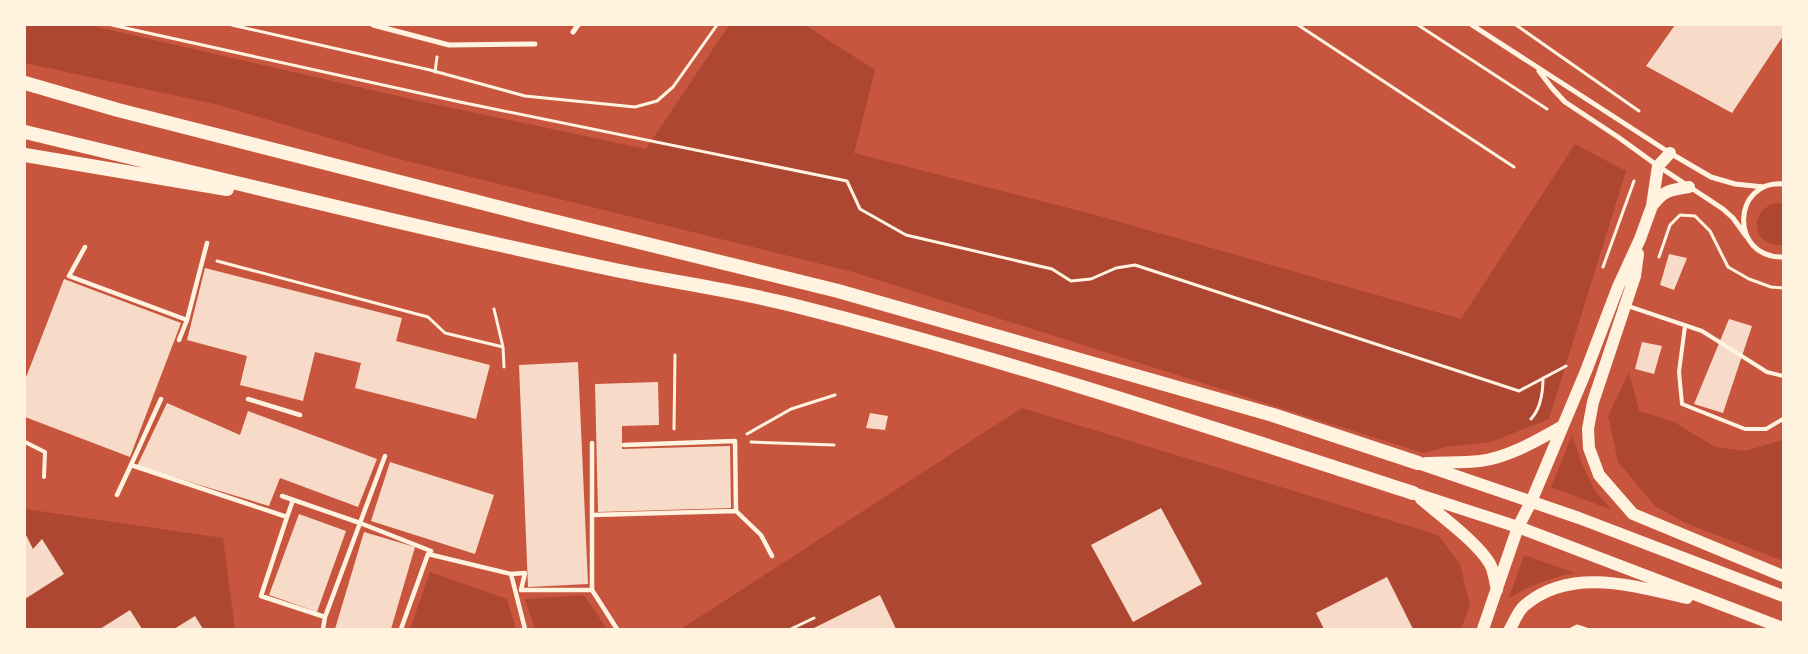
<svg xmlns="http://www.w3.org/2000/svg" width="1808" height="654" font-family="Rubik,sans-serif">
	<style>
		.green { fill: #ae4732 }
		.building { fill: #f7dbc8 }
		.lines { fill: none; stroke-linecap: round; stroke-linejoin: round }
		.path { stroke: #fff3e0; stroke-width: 3 }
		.service { stroke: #fff3e0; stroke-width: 4 }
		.pedestrian { stroke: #fff3e0; stroke-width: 4.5 }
		.minor { stroke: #fff3e0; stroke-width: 5 }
		.primary { stroke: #fff3e0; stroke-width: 12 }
		.trunk { stroke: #fff3e0; stroke-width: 14 }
	</style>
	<rect width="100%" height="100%" fill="#c8553d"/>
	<path class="green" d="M25 25H89L419 101 646 149 729 25H805L875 70 854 153 1092 214 1461 319 1575 144 1626 171 1549 419 1491 442 1446 447 1423 453 853 272 399 159 219 105 25 63Z
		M1776 203 1783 204 1782 245C1752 246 1747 211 1776 203Z
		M1629 372 1639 411 1674 422 1715 447 1745 451 1783 440V561L1686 523 1655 506 1618 462 1608 416Z
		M1022 408 1438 535 1460 564 1470 605 1461 629H681Z
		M1572 435 1582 464 1595 491 1612 510 1551 487Z
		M25 509 223 538 235 629H25Z
		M1524 555 1575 573C1551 577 1530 586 1509 598Z
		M430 572 507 599 516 629H410Z
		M584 595 607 629H535L525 599Z"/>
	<path class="building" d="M1675 25H1783V36L1732 113 1646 66Z
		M1669 254 1687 258 1674 290 1660 285Z
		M205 268 402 318 396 341 490 365 476 419 355 388 361 363 315 352 303 401 240 385 247 356 187 340Z
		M64 279 181 323 130 457 25 417V380Z
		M1729 319 1752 326 1723 413 1694 404Z
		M1642 342 1662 346 1654 374 1635 369Z
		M578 362 588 584 528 587 519 365Z
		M658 382 659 425 622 426V449L730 446 731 508 598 512 595 384Z
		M167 403 240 435 248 411 377 459 358 507 280 478 269 506 137 466Z
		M870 413 888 416 885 430 866 428Z
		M390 462 494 495 475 554 371 521Z
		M1161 508 1202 584 1133 622 1091 545Z
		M299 514 346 531 317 612 269 595Z
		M364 532 415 547 391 629H335Z
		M25 533 33 549 42 539 64 574 25 599Z
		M1387 577 1413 629H1324L1316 613Z
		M880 595 896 629H812Z
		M130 610 142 629H100Z
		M195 616 203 629H174Z"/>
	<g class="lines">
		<path class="path" d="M112 25 460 102 847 181 860 209 906 235 1052 269 1071 281 1091 279 1116 268 1135 265 1519 391 1566 366
			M232 25 430 70 525 96 635 107 657 101 673 87 717 25
			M1298 25 1514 167
			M1418 25 1547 109
			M1516 25 1639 111
			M435 72 437 57
			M1659 257 1670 225 1680 215 1695 216 1710 231 1728 267 1749 279 1771 287 1783 288
			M217 261 428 317 445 333 503 347 494 309
			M1603 267 1634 181
			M503 347 504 367
			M1531 419C1541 408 1543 392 1543 378
			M674 429 675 355
			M747 434 791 409 835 395
			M751 442 834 445
			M791 629 814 618
			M1571 629 1577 626 1586 629"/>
		<path class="service" d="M1628 306 1702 331 1767 372 1783 376
			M1685 326 1679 372 1682 404 1745 429H1766L1783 419
			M25 442 45 452 44 477"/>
		<path class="pedestrian" d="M85 247 69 276 187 320 207 243
			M179 340 187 320
			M248 399 300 415
			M592 443V590
			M385 456 360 523 431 551 428 554 511 574 525 629
			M131 465 161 399
			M117 495 131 465 287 517 261 596 325 617 323 629
			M282 496 360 523 325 617
			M736 511 761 535 772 556
			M592 515 736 511 735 441 624 445
			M287 517 293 500
			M511 574 525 573 521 590H592L617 629
			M401 629 428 554"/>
		<path class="minor" d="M373 25 449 45 535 44
			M1472 25 1670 153 1711 177 1735 184 1764 187
			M573 32 578 25
			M1539 71 1552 88 1565 102 1618 137 1658 166 1723 209 1733 218 1746 236
			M1783 184C1732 180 1729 258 1783 257"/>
		<path class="primary" d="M1652 206C1664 190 1670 190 1689 187
			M1638 254 1635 276 1593 402 1588 429 1589 448 1599 475 1633 514 1783 576
			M1418 463 1579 518 1783 596
			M1426 463C1444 462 1462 463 1480 461 1509 457 1536 441 1561 427
			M1413 493 1518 527 1783 628
			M1421 499C1440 515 1478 543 1490 564 1494 571 1495 582 1497 590
			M1483 629 1518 527 1531 502 1586 371 1618 287 1640 239 1652 206 1658 166 1670 153
			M1510 629C1514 622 1518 611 1524 606 1570 566 1634 586 1687 598"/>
		<path class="trunk" d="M25 83 118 110 529 215 838 291 1273 415 1418 463
			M25 132C217 178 408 226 601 267 664 281 729 289 792 305 1002 358 1207 426 1413 493
			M25 155 227 189"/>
	</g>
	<rect width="1808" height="654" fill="none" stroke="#fff3e0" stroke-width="52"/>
</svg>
